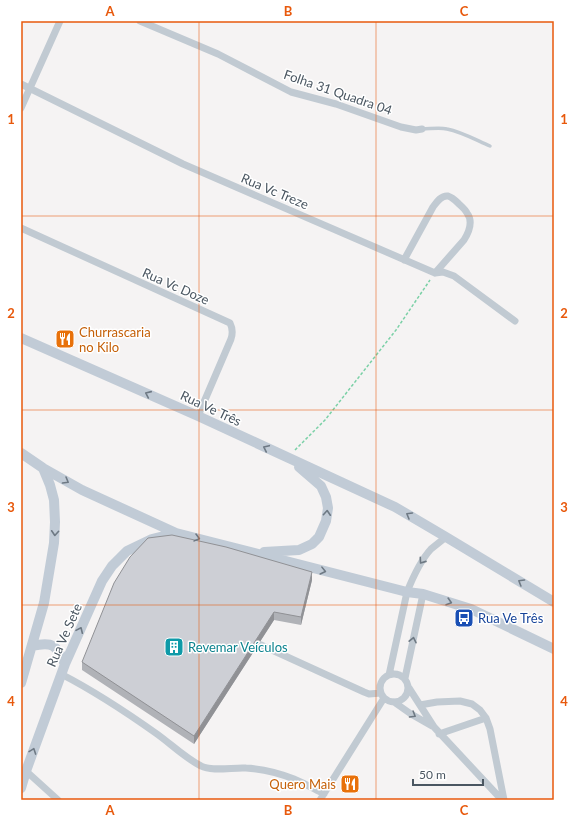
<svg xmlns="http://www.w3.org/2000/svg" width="575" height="821" font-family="Lato,sans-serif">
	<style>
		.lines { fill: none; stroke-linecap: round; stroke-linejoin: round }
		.path { stroke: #7ad0a6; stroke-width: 1.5; stroke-dasharray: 3 2; stroke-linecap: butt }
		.lane { stroke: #c1cad2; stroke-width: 3.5 }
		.street { stroke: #c1cad2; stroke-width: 7 }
		.secondary { stroke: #c1cbd6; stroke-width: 10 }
		.wall { fill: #b0b2b7 }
		.shaded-wall { fill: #909195 }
		.building { fill: #cdcfd5; stroke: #909195 }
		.oneway { stroke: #6e7984 }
		.oneway2 { stroke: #6e7983 }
		.grid { fill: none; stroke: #e8590c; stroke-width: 1; stroke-opacity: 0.55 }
		.labels { text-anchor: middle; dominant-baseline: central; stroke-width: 3; stroke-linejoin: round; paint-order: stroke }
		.street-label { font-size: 13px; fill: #4a5661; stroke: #fff }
		.food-label { font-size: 13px; fill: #c56008; stroke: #fff; text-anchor: start }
		.transit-label { font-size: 13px; fill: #164399; stroke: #fff; text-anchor: start }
		.culture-label { font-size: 13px; fill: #0d838f; stroke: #fff; text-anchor: start }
		.neatline { fill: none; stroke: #e8590c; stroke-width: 1.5 }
		.grid-label { font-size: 13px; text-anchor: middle; font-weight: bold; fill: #e8590c }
	</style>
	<rect width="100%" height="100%" fill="#f5f3f3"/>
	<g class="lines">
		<path class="path" d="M295 450 325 420 396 330 430 280"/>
		<path class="lane" d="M422 129C430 129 439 127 447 129 462 132 476 140 490 146"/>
		<path class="street" d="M140 21 218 54 291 92 336 104 401 127 416 130 422 129
			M21 84 183 164 435 273 443 272 454 276 515 321
			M21 108 60 21
			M21 228 230 323C233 329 233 333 231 339L198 416
			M404 260 433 207C436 203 441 195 448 196 451 197 456 201 458 203 461 206 465 209 467 213 473 221 469 232 464 240L435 273
			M261 645 364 692 369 694 381 693
			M380 688a14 14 0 1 1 28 0a14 14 0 1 1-28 0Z
			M61 674C94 691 126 712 157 734 171 744 185 758 201 766 212 772 234 767 246 768 263 769 279 773 294 779 304 783 314 789 324 794
			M389 675 407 592C413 577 420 561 431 549 436 545 441 541 446 537
			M405 678 423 594
			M409 688 434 727 502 800
			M394 702 411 714 432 726
			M420 705 437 702 460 701 472 704 480 710 486 718 490 729 504 800
			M439 734 486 718
			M26 771 58 800
			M320 800 384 698"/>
		<path class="secondary" d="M21 338 198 416 395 507 446 537 554 602
			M21 453 43 468 82 490 176 533 407 592 423 594 471 609 554 649
			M264 552 299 550 312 544 319 537 326 521 328 508 326 497 321 486 299 467
			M32 646C53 641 56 645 65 664
			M21 683 44 603 54 543 55 522 54 500 50 485 43 468
			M21 788 26 771 65 664 102 581 112 566 127 551 152 539 176 533"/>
	</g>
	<path class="wall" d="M312 580 301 625 274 620 194 744 82 670V662Z"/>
	<path class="shaded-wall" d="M312 572V580L301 625V617Z
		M274 612V620L194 744V736Z"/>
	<path class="building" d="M172 535 226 547 312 572 301 617 274 612 194 736 82 662 114 583 130 557 148 538Z"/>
	<defs><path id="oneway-chevron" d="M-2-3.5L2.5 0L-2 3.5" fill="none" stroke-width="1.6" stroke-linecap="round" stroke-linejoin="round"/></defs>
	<g class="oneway">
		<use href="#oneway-chevron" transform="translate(148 394) rotate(-156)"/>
		<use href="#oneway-chevron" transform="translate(266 448) rotate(-155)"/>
		<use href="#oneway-chevron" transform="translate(66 481) rotate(30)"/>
		<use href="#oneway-chevron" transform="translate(327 513) rotate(-86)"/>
		<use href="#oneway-chevron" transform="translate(409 515) rotate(-150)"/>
		<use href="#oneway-chevron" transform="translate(55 533) rotate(94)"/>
		<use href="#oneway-chevron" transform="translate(197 538) rotate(15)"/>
		<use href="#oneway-chevron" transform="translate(323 571) rotate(14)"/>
		<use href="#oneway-chevron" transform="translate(521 582) rotate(-149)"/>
		<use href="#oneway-chevron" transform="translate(449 602) rotate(17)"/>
		<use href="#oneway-chevron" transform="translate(80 630) rotate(-66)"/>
		<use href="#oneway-chevron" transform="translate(33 751) rotate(-70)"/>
	</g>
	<g class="oneway2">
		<use href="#oneway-chevron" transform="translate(422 561) rotate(125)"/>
		<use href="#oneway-chevron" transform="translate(413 640) rotate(-78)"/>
		<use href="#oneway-chevron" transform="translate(413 715) rotate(31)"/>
	</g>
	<path class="grid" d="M199 21V800M376 21V800M21 216H554M21 410H554M21 605H554"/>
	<defs>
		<g id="restaurant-square" transform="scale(1)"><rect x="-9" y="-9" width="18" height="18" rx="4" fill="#e8710a" stroke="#fff"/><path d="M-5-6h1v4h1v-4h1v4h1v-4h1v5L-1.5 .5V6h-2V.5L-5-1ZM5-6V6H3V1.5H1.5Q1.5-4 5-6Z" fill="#fff"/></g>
		<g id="bus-square" transform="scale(1)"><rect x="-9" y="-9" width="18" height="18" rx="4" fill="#1a4fb4" stroke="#fff"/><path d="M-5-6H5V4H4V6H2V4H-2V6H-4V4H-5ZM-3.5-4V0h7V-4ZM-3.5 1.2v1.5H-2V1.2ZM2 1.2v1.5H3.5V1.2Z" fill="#fff"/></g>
		<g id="building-square" transform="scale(1)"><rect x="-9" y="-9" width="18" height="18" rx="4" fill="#0f9aa8" stroke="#fff"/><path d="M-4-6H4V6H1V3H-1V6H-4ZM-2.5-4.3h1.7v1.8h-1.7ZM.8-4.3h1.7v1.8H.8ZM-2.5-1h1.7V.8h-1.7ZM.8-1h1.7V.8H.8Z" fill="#fff"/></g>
	</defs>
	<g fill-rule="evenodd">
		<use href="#restaurant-square" x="65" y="339"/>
		<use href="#bus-square" x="464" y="618"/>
		<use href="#building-square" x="174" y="647"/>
		<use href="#restaurant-square" x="350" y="784"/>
	</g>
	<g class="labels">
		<g class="street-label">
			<text transform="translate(338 92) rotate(19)">Folha 31 Quadra 04</text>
			<text transform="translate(275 191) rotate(23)">Rua Vc Treze</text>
			<text transform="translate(176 286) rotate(24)">Rua Vc Doze</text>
			<text transform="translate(211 408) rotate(25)">Rua Ve Três</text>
			<text transform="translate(64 635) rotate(-66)">Rua Ve Sete</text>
		</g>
		<g class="food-label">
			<text x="79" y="332">Churrascaria<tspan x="79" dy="15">no Kilo</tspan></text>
			<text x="336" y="784" text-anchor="end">Quero Mais</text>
		</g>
		<g class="transit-label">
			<text x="478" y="618">Rua Ve Três</text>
		</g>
		<g class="culture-label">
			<text x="188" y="647">Revemar Veículos</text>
		</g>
	</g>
	<rect width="575" height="821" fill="none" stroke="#ffffff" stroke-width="44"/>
	<path d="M413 779v6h70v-6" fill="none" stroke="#4a5661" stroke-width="2"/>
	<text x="419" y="779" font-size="12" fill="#4a5661" stroke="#ffffff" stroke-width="3" paint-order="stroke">50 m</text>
	<rect x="22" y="22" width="531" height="777" class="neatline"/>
	<g class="grid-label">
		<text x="110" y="16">A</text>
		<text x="288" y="16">B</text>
		<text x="464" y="16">C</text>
		<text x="11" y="124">1</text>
		<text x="564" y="124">1</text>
		<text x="11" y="318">2</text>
		<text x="564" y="318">2</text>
		<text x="11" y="512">3</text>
		<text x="564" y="512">3</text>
		<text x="11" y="706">4</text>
		<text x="564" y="706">4</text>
		<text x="110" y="815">A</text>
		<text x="288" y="815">B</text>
		<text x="464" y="815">C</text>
	</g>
</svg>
